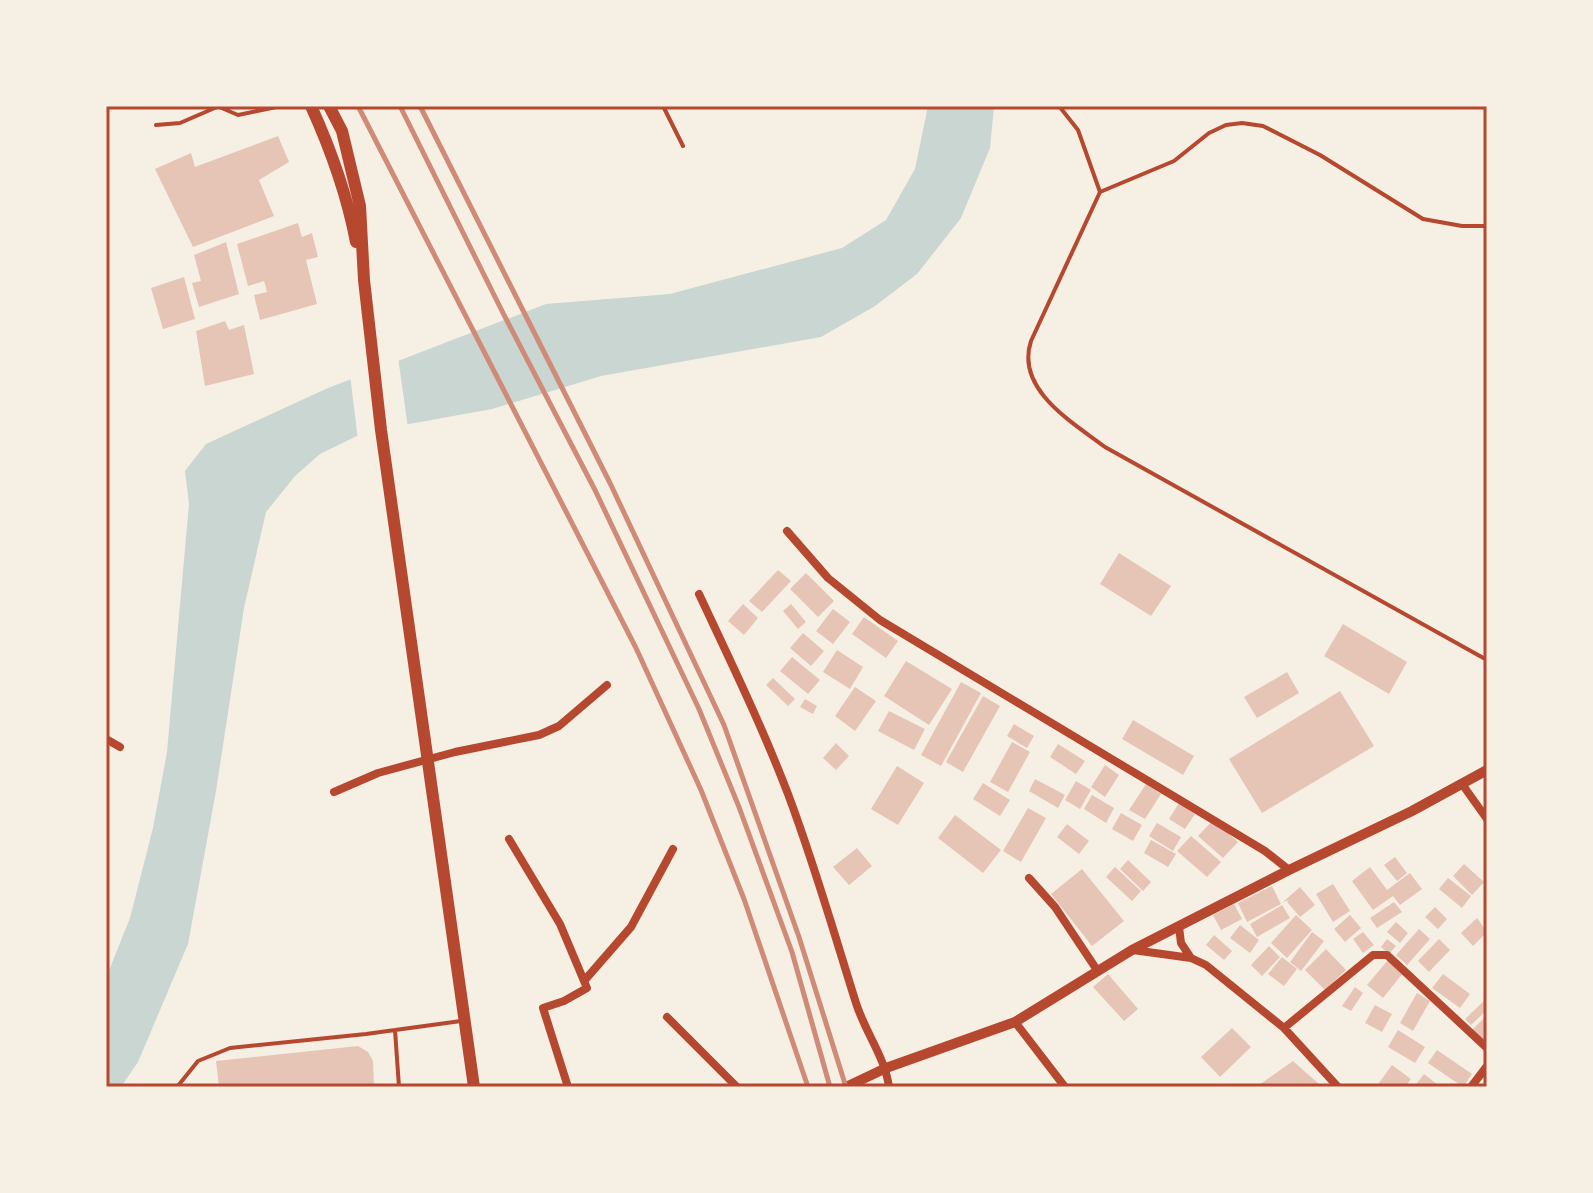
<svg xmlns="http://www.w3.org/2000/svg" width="1593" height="1193" font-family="'Titillium Web',sans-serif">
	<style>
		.water { fill: #c9d6d2 }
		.pier { fill: #f6efe4 }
		.building { fill: #e6c5b7 }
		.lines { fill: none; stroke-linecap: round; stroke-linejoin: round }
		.service { stroke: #b5482f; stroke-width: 4 }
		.minor { stroke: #b5482f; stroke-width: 8 }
		.tertiary { stroke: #b5482f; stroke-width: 10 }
		.primary { stroke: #b5482f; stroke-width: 12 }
		.rail { stroke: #cf8b77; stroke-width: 5 }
		.neatline { fill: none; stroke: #b5482f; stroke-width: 3 }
	</style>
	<rect width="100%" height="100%" fill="#f6efe4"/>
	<path class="water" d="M928 106H994L990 148 961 218 917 274 875 306 821 337 601 376 492 409 365 432 320 454 295 476 266 512 244 608 216 791 188 944 138 1062 121 1087H106V978L130 918 153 828 167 752 189 504 185 471 206 444 328 388 546 304 670 294 842 248 886 220 915 169Z"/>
	<path class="pier" d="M398 357 408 428 358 440 350 375Z"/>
	<path class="building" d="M278 136 289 162 259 180 274 216 193 247 155 169 191 153 195 167Z
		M298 223 302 237 312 233 318 257 306 260 317 304 260 320 254 295 267 292 264 281 248 286 237 244Z
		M226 242 239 294 199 307 192 283 201 281 194 255Z
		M184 277 195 319 163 329 151 288Z
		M225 321 229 330 244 325 254 374 205 386 196 331Z
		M1119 553 1171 586 1151 616 1100 584Z
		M778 570 791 581 762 612 749 601Z
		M806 573 834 601 818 617 790 589Z
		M743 604 758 618 744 635 728 621Z
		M791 604 806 622 798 629 783 611Z
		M833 609 850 622 833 644 816 631Z
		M864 617 898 641 886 658 852 634Z
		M1343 624 1407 662 1389 694 1324 656Z
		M803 633 824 651 811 666 790 648Z
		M837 650 863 667 850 689 823 672Z
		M792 657 820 680 808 694 780 671Z
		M906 661 952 689 929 725 884 696Z
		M1287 672 1299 693 1257 718 1244 697Z
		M773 678 795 699 788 706 766 685Z
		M961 682 981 693 941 766 921 755Z
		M855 687 876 701 855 731 835 716Z
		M1340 691 1374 746 1262 813 1229 759Z
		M983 696 1000 706 963 772 946 762Z
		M805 699 817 706 813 714 800 707Z
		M889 711 925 729 914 750 878 731Z
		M1133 720 1194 756 1183 775 1122 739Z
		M1014 724 1034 736 1027 748 1007 736Z
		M1012 742 1030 752 1008 792 990 782Z
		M836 743 849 756 836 770 823 758Z
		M1058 744 1085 761 1076 774 1050 757Z
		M1105 765 1119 775 1105 797 1091 787Z
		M897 766 924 783 898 825 871 809Z
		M1035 779 1065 795 1058 808 1029 791Z
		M1076 781 1091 790 1080 809 1065 800Z
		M983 783 1010 800 1000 816 973 799Z
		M1146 784 1161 794 1145 819 1129 810Z
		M1092 795 1114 808 1106 823 1084 809Z
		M1179 803 1195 814 1185 829 1169 819Z
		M1028 808 1046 818 1021 862 1003 851Z
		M1121 813 1142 825 1133 841 1112 829Z
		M955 815 1001 850 983 873 938 838Z
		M1213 820 1238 842 1223 858 1198 836Z
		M1157 823 1181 837 1173 851 1149 836Z
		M1067 824 1089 841 1079 854 1057 837Z
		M1191 836 1221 862 1207 877 1177 851Z
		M1151 840 1176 854 1168 867 1144 853Z
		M857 848 872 866 849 885 833 867Z
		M1395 857 1407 873 1397 881 1384 865Z
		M1128 860 1151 882 1143 891 1120 869Z
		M1464 864 1484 882 1472 895 1453 876Z
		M1115 867 1141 891 1132 901 1106 877Z
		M1370 867 1387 890 1410 873 1422 889 1400 905 1393 896 1373 910 1352 881Z
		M1082 869 1124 921 1092 946 1051 894Z
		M1448 878 1471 896 1462 908 1439 889Z
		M1333 884 1350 911 1333 922 1316 894Z
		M1272 886 1281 904 1247 922 1238 903Z
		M1300 887 1315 905 1300 917 1287 902 1289 900 1283 902Z
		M1394 902 1402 912 1377 928 1370 918Z
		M1234 904 1242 919 1221 930 1213 915Z
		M1282 905 1290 918 1257 937 1250 924Z
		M1435 907 1447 919 1438 929 1425 917Z
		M1296 915 1312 930 1287 958 1271 943Z
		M1350 915 1361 928 1345 942 1334 929Z
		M1477 918 1487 932 1473 946 1461 933Z
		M1396 922 1408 933 1400 943 1387 932Z
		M1240 925 1259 940 1250 953 1230 938Z
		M1419 929 1430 939 1407 965 1396 955Z
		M1312 932 1324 941 1301 971 1290 962Z
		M1363 932 1374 945 1363 953 1353 939Z
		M1214 935 1232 951 1224 960 1206 945Z
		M1387 939 1396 946 1389 954 1381 947Z
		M1439 939 1450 950 1429 972 1418 961Z
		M1269 946 1280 957 1262 976 1251 965Z
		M1326 949 1346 970 1325 990 1305 970Z
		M1282 957 1297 969 1284 986 1268 974Z
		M1388 960 1403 973 1383 998 1367 985Z
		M1108 974 1138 1009 1124 1021 1093 987Z
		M1443 974 1470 994 1460 1008 1432 988Z
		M1355 987 1363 993 1351 1011 1342 1006Z
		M1417 993 1430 1001 1413 1031 1400 1023Z
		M1487 998V1010L1471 1025 1465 1019Z
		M1375 1005 1392 1014 1382 1032 1365 1023Z
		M1487 1015V1045L1472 1030Z
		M1232 1028 1251 1047 1220 1077 1201 1057Z
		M1398 1030 1425 1047 1415 1063 1388 1047Z
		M358 1046 368 1052 373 1061 374 1087H219L216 1061Z
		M1437 1050 1472 1074 1463 1087 1428 1063Z
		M1293 1061 1320 1085 1256 1087Z
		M1392 1065 1411 1079 1405 1087H1376Z
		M1424 1074 1438 1085 1436 1087H1414Z"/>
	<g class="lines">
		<path class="service" d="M217 106 238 115 281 106
			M663 106 683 146
			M1059 106 1078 130 1100 192 1031 341C1015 389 1072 422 1105 447L1487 660
			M156 125 180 123 217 107
			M1100 192 1174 161 1209 133 1226 125 1242 123 1263 126 1320 155 1423 219 1462 226H1487
			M395 1030 399 1087
			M177 1087 198 1061 230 1048 366 1034 461 1021"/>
		<path class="minor" d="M787 531 828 578 880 620 1265 851 1289 870
			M699 594C730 660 762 726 788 794 814 863 834 933 856 1003 865 1032 885 1057 889 1087
			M106 739 120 747
			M1462 784 1487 819
			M334 792 378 773 455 752 539 735 559 726 607 685
			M509 839 560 924 584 981
			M1029 878 1055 907 1097 970
			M1179 927 1181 943 1191 958
			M1133 950 1191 958 1206 965 1284 1028 1338 1087
			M667 1017 737 1087
			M1015 1022 1065 1087
			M1284 1028 1373 955H1387L1487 1048
			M568 1087 543 1008 564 1001 587 988 584 981 631 927 673 849
			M1471 1087 1487 1066"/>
		<path class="tertiary" d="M846 1087 886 1068 1015 1022 1132 950 1289 870 1412 811 1487 770"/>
		<path class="primary" d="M311 106C331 150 347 195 356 242
			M329 106 342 131 360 206 364 280 381 430 474 1087"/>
		<path class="rail" d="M358 106 636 648 701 790 744 899 808 1087
			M400 106 503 313 595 490 699 709 739 807 792 952 830 1087
			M420 106 610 483 724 725 799 937 846 1087"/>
	</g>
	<rect width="1593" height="1193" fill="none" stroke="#f6efe4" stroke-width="216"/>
	<rect x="108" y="108" width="1377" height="977" class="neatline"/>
</svg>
